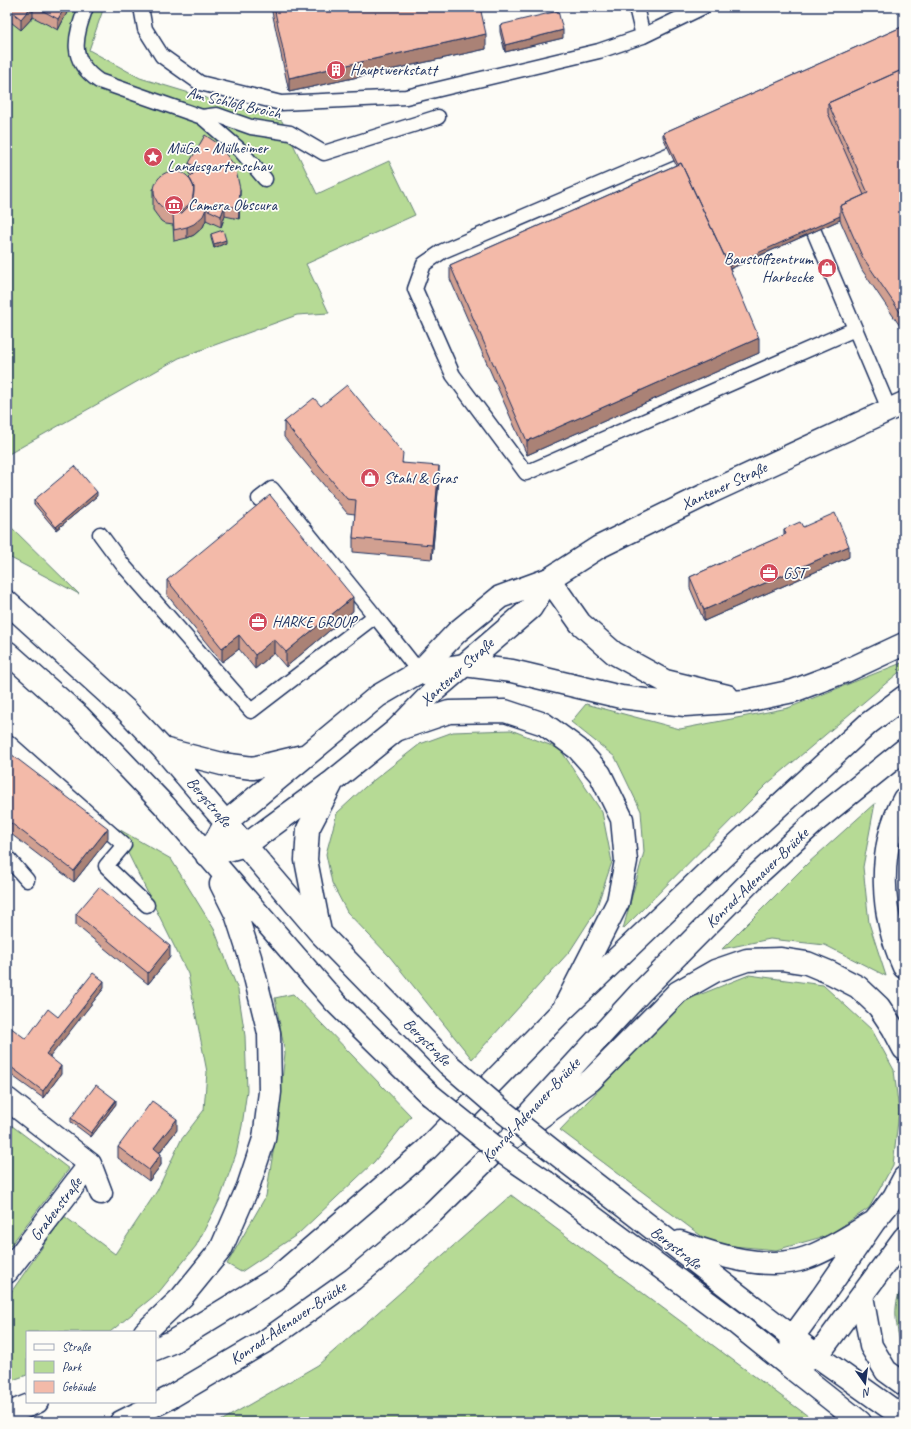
<svg xmlns="http://www.w3.org/2000/svg" width="911" height="1429" font-family="Caveat,sans-serif">
	<style>
		.green { fill: #b6da95; stroke: #68847a }
		.lines { fill: none; stroke-linecap: round; stroke-linejoin: round }
		.lane-casing { stroke: #1b2f5e; stroke-width: 17 }
		.street-casing { stroke: #1b2f5e; stroke-width: 25 }
		.secondary-casing { stroke: #1b2f5e; stroke-width: 25 }
		.primary-casing { stroke: #1b2f5e; stroke-width: 25 }
		.lane { stroke: #fdfcf7; stroke-width: 14 }
		.street { stroke: #fdfcf7; stroke-width: 22 }
		.secondary { stroke: #fdfcf7; stroke-width: 22 }
		.primary { stroke: #fdfcf7; stroke-width: 22 }
		.primary-bridge-casing { stroke: #1b2f5e; stroke-width: 25; stroke-linecap: butt }
		.primary-bridge { stroke: #fdfcf7; stroke-width: 22 }
		.wall { fill: #d1a091; stroke: #1b2f5e }
		.shaded-wall { fill: #aa8276; stroke: #1b2f5e }
		.building { fill: #f3baa9; stroke: #1b2f5e }
		.labels { text-anchor: middle; dominant-baseline: central; stroke-width: 3.5; stroke-linejoin: round; paint-order: stroke }
		.poi-label { font-size: 16px; fill: #1b2f5e; stroke: #fdfcf7; text-anchor: start }
		.street-label { font-size: 16px; fill: #1b2f5e; stroke: #fdfcf7 }
	</style>
	<rect width="100%" height="100%" fill="#fdfcf7"/>
	<filter id="ink" filterUnits="userSpaceOnUse"><feTurbulence type="fractalNoise" baseFrequency=".025" numOctaves="2"/><feDisplacementMap in="SourceGraphic" scale="8" xChannelSelector="R" yChannelSelector="G"/><feConvolveMatrix kernelMatrix="1 2 1 2 8 2 1 2 1" color-interpolation-filters="sRGB"/></filter>
	<g filter="url(#ink)">
		<path class="green" d="M7 7H104L89 50 140 78 282 121 317 194 389 161 415 215 306 264 329 313 297 315 179 358 7 455Z
			M7 523 79 594 7 556Z
			M904 662V668L766 785 623 929 644 852 641 811 615 757 571 722 586 704 680 729 788 708Z
			M511 730 560 749 602 812 612 862 595 912 570 951 472 1059 390 957 347 912 332 883 326 854 337 813 365 787 420 744 453 732Z
			M875 803 863 867 869 923 886 976 825 945 770 939 722 949 807 864Z
			M115 827 171 859 214 929 238 990 245 1036 247 1090 242 1126 236 1154 220 1199 196 1246 159 1292 110 1332H27V1375L7 1382V1298L64 1216 115 1254 157 1191 181 1140 204 1110 207 1072 188 974Z
			M749 975 823 985 872 1030 894 1070 899 1112 893 1165 869 1208 829 1235 776 1250 712 1244 560 1130 684 1001Z
			M293 994 411 1116 374 1162 298 1234 241 1272 227 1264 266 1196 277 1128 285 1053 275 998Z
			M7 1122 69 1169 7 1250Z
			M511 1195 816 1422H219L318 1365Z
			M904 1284V1357C898 1332 889 1307 904 1284Z"/>
		<g class="lines">
			<g class="lane-casing">
				<path id="lane" d="M86 7C75 38 68 60 99 81L202 117 217 115 251 127 290 133 324 153 438 117
					M141 7 145 29 162 56 200 83 281 103 406 97 599 51 643 36 703 7
					M636 7 643 36
					M202 117 240 150 265 179
					M689 146 443 251 424 264 415 289 453 375 526 473 855 329
					M807 215 889 409
					M259 499 272 489 375 616
					M100 534 123 565 251 711 375 616 424 678
					M7 741 124 845 106 866 147 905
					M7 857 27 880"/>
			</g>
			<g class="street-casing">
				<path id="street" d="M419 672 457 632 500 597 549 579 599 547 709 493 904 403
					M396 730 434 691 531 608 549 579
					M7 1099 90 1164 101 1193
					M7 1272 90 1164
					M862 1296 871 1346 886 1371 904 1384
					M817 1356 904 1418
					M789 1366 860 1422"/>
			</g>
			<g class="secondary-casing">
				<path id="secondary" d="M549 579 580 623 614 653 665 681 727 696
					M419 672 464 665 512 671 621 697 685 705 746 701 793 691 846 671 904 644
					M566 1007 735 846 869 723 904 697
					M515 1129 640 993 758 874 817 820 904 750"/>
			</g>
			<g class="primary-casing">
				<path id="primary" d="M7 602 126 710 163 749 320 933 448 1064
					M7 652 79 716 164 805 336 1003 429 1094
					M163 749 222 764 253 768 303 756
					M904 799C876 850 881 916 904 967
					M207 856 226 822 378 696 419 672
					M320 932 306 860 308 829 331 785
					M568 1163 817 1356
					M546 1182 737 1324 789 1366
					M680 1242C718 1256 767 1271 806 1258 830 1250 852 1234 874 1222
					M145 1332 182 1297 221 1249 248 1187 264 1139 270 1092 269 1033 250 957 236 914 221 884
					M155 1349 172 1342 275 1279 426 1150 563 1010 618 902 626 861 622 819 600 774 578 749 544 724 505 711 449 712 396 730 333 781 246 845 207 856
					M791 1351 792 1338 822 1297 874 1222 894 1197 904 1178
					M804 1361 817 1356 904 1238
					M7 1414 37 1402
					M121 1422 169 1398 264 1342 353 1279 433 1212 498 1148 591 1080 678 992 715 971 747 960 781 959 807 963 831 973 858 987 879 1007 893 1028 904 1049"/>
			</g>
			<use href="#lane" class="lane"/>
			<use href="#street" class="street"/>
			<use href="#secondary" class="secondary"/>
			<use href="#primary" class="primary"/>
			<g class="primary-bridge-casing">
				<path id="primary-bridge" d="M448 1064 500 1109 568 1163
					M429 1094 496 1148 546 1182"/>
			</g>
			<use href="#primary-bridge" class="primary-bridge"/>
		</g>
		<path class="wall" d="M7 7H70L58 30 33 17 21 30 7 19Z
			M271 7H480L486 49 289 92Z
			M500 25 563 38 505 52 500 32Z
			M904 26V332L862 270 840 220 730 269 759 353 527 455 450 279V265L676 165 663 137V133Z
			M189 163 240 200 239 219 225 216 221 227 206 220 203 227 194 235 187 238 174 241 173 225 166 224 161 221 153 210V189L189 178 192 176 189 174Z
			M211 234 226 243 214 248 211 238Z
			M321 406 403 463 439 480 432 559 353 552V538L355 514 347 513 284 437V422Z
			M97 496 56 530 34 504V500Z
			M803 527 849 557 704 621 690 588V577L784 535V529Z
			M167 580 353 611 286 667 274 653 255 669 239 649 222 662 167 595Z
			M7 751 108 839 74 882 7 831Z
			M76 914 170 957 148 984 76 925Z
			M104 988 49 1057 61 1074 43 1098 7 1072V1030L26 1039 58 1017Z
			M116 1104 91 1137 71 1122V1118Z
			M177 1130 160 1152 161 1165 149 1181 118 1158V1147Z"/>
		<path class="shaded-wall" d="M31 7H33V17L21 30V19Z
			M65 7H70L58 30V19Z
			M563 30V38L505 52V45Z
			M486 34V49L289 92V78Z
			M240 189V200L239 219V208Z
			M192 199 194 201 177 225V211Z
			M225 205V216L221 227V216Z
			M206 209V220L203 227 194 235 187 238V227Z
			M840 216V220L725 271V267Z
			M226 240V243L214 248V244Z
			M759 338V353L527 455V441Z
			M439 466V480L432 559V545Z
			M97 492V496L56 530V527Z
			M849 546V557L704 621V610Z
			M353 597V611L286 667V652Z
			M239 635V649L222 662V648Z
			M274 639V653L255 669V655Z
			M108 828V839L74 882V871Z
			M170 946V957L148 984V973Z
			M104 981V988L46 1062V1054Z
			M61 1066V1074L43 1098V1091Z
			M116 1100V1104L91 1137V1133Z
			M177 1119V1130L154 1159V1148Z
			M161 1154V1165L149 1181V1170Z"/>
		<path class="building" d="M7 7H31L21 19 7 8Z
			M36 7H65L58 19Z
			M274 7H480L486 34 289 78Z
			M558 11 563 30 505 45 500 25Z
			M904 26V69L828 103V113L864 195 840 206V216L729 266 681 163 678 165 663 133Z
			M904 69V318L862 256 840 206 868 193 828 103Z
			M205 135 217 143 235 166 240 189 239 208 225 205 221 216 206 209 203 216 194 224 187 227 174 230 173 214 182 213 192 203 194 187 189 178 198 169 189 163Z
			M681 163 725 257 759 338 527 441 450 265Z
			M154 191a20 20 0 1 1 40 0a20 20 0 1 1-40 0Z
			M223 230 226 240 214 244 211 234Z
			M347 385 403 453 402 463 439 466 432 545 353 538 356 500 347 499 284 422 314 398 321 406Z
			M75 466 97 492 56 527 34 500Z
			M270 495 353 597 286 652 274 639 255 655 239 635 222 648 167 580Z
			M835 513 849 546 704 610 690 577 786 534 784 529 800 522 803 527Z
			M7 751 108 828 74 871 7 820Z
			M99 887 170 946 148 973 76 914Z
			M93 973 104 981 46 1054 61 1066 43 1091 7 1064V1030L10 1027 26 1039 48 1009 58 1017Z
			M96 1085 116 1100 91 1133 71 1118Z
			M152 1101 177 1119 154 1148 161 1154 149 1170 118 1147Z"/>
	</g>
	<defs>
		<g id="building-disc" transform="scale(1)"><circle r="9.5" fill="#d1495b" stroke="#fdfcf7"/><path d="M-4-6H4V6H1V3H-1V6H-4ZM-2.5-4.3h1.7v1.8h-1.7ZM.8-4.3h1.7v1.8H.8ZM-2.5-1h1.7V.8h-1.7ZM.8-1h1.7V.8H.8Z" fill="#fff"/></g>
		<g id="sight-disc" transform="scale(1)"><circle r="9.5" fill="#d1495b" stroke="#fdfcf7"/><path d="M0-6L1.8-2.2L6-1.7L2.9 1.2L3.7 5.4L0 3.3L-3.7 5.4L-2.9 1.2L-6-1.7L-1.8-2.2Z" fill="#fff"/></g>
		<g id="museum-disc" transform="scale(1)"><circle r="9.5" fill="#d1495b" stroke="#fdfcf7"/><path d="M0-6L6-3V-2H-6V-3ZM-5-1h2V3h-2ZM-1-1h2V3h-2ZM3-1h2V3H3ZM-6 4H6V6H-6Z" fill="#fff"/></g>
		<g id="shop-disc" transform="scale(1)"><circle r="9.5" fill="#d1495b" stroke="#fdfcf7"/><path d="M-5-2.5h2.3a2.7 3.5 0 0 1 5.4 0H5L5.5 6h-11ZM-1.5-2.5h3a1.5 2.3 0 0 0-3 0Z" fill="#fff"/></g>
		<g id="office-disc" transform="scale(1)"><circle r="9.5" fill="#d1495b" stroke="#fdfcf7"/><path d="M-6-3h4V-5.5h4V-3h4V5H-6ZM-1-4.5V-3h2v-1.5ZM-6 0V1H6V0Z" fill="#fff"/></g>
	</defs>
	<g fill-rule="evenodd">
		<use href="#building-disc" x="336" y="70"/>
		<use href="#sight-disc" x="153" y="157"/>
		<use href="#museum-disc" x="174" y="205"/>
		<use href="#shop-disc" x="827" y="268"/>
		<use href="#shop-disc" x="370" y="478"/>
		<use href="#office-disc" x="769" y="573"/>
		<use href="#office-disc" x="258" y="622"/>
	</g>
	<g class="labels">
		<g class="poi-label">
			<text x="350" y="70">Hauptwerkstatt</text>
			<text x="167" y="148">MüGa - Mülheimer<tspan x="167" dy="18">Landesgartenschau</tspan></text>
			<text x="188" y="205">Camera Obscura</text>
			<text x="813" y="259" text-anchor="end">Baustoffzentrum<tspan x="813" dy="18">Harbecke</tspan></text>
			<text x="384" y="478">Stahl &amp; Gras</text>
			<text x="783" y="573">GST</text>
			<text x="272" y="622">HARKE GROUP</text>
		</g>
		<g class="street-label">
			<text transform="translate(234 103) rotate(13)">Am Schloß Broich</text>
			<text transform="translate(724 486) rotate(-25)">Xantener Straße</text>
			<text transform="translate(457 672) rotate(-42)">Xantener Straße</text>
			<text transform="translate(209 802) rotate(50)">Bergstraße</text>
			<text transform="translate(757 878) rotate(-44)">Konrad-Adenauer-Brücke</text>
			<text transform="translate(427 1042) rotate(45)">Bergstraße</text>
			<text transform="translate(531 1110) rotate(-47)">Konrad-Adenauer-Brücke</text>
			<text transform="translate(56 1209) rotate(-53)">Grabenstraße</text>
			<text transform="translate(676 1248) rotate(38)">Bergstraße</text>
			<text transform="translate(288 1323) rotate(-34)">Konrad-Adenauer-Brücke</text>
		</g>
	</g>
	<rect width="911" height="1429" fill="none" stroke="#fdfcf7" stroke-width="24"/>
	<rect x="12" y="12" width="887" height="1405" fill="none" stroke="#1b2f5e" stroke-width="1.5" filter="url(#ink)"/>
	<rect x="26" y="1331" width="130" height="72" fill="#fdfcf7" stroke="#a3aaba"/>
	<rect x="34" y="1344" width="20" height="6" fill="#fdfcf7" stroke="#a3aaba"/>
	<text x="62" y="1351" font-size="12" fill="#1b2f5e">Straße</text>
	<rect x="34" y="1361" width="20" height="12" fill="#b6da95" stroke="#a3aaba"/>
	<text x="62" y="1371" font-size="12" fill="#1b2f5e">Park</text>
	<rect x="34" y="1381" width="20" height="12" fill="#f3baa9" stroke="#a3aaba"/>
	<text x="62" y="1391" font-size="12" fill="#1b2f5e">Gebäude</text>
	<g transform="translate(865 1383) rotate(166)" stroke="#fdfcf7" stroke-width="3" paint-order="stroke">
	<path d="M0-3L7 15L0 10L-7 15Z" fill="#1b2f5e"/>
	<text y="-6" font-size="11" font-weight="bold" text-anchor="middle" fill="#1b2f5e">N</text>
	</g>
</svg>
